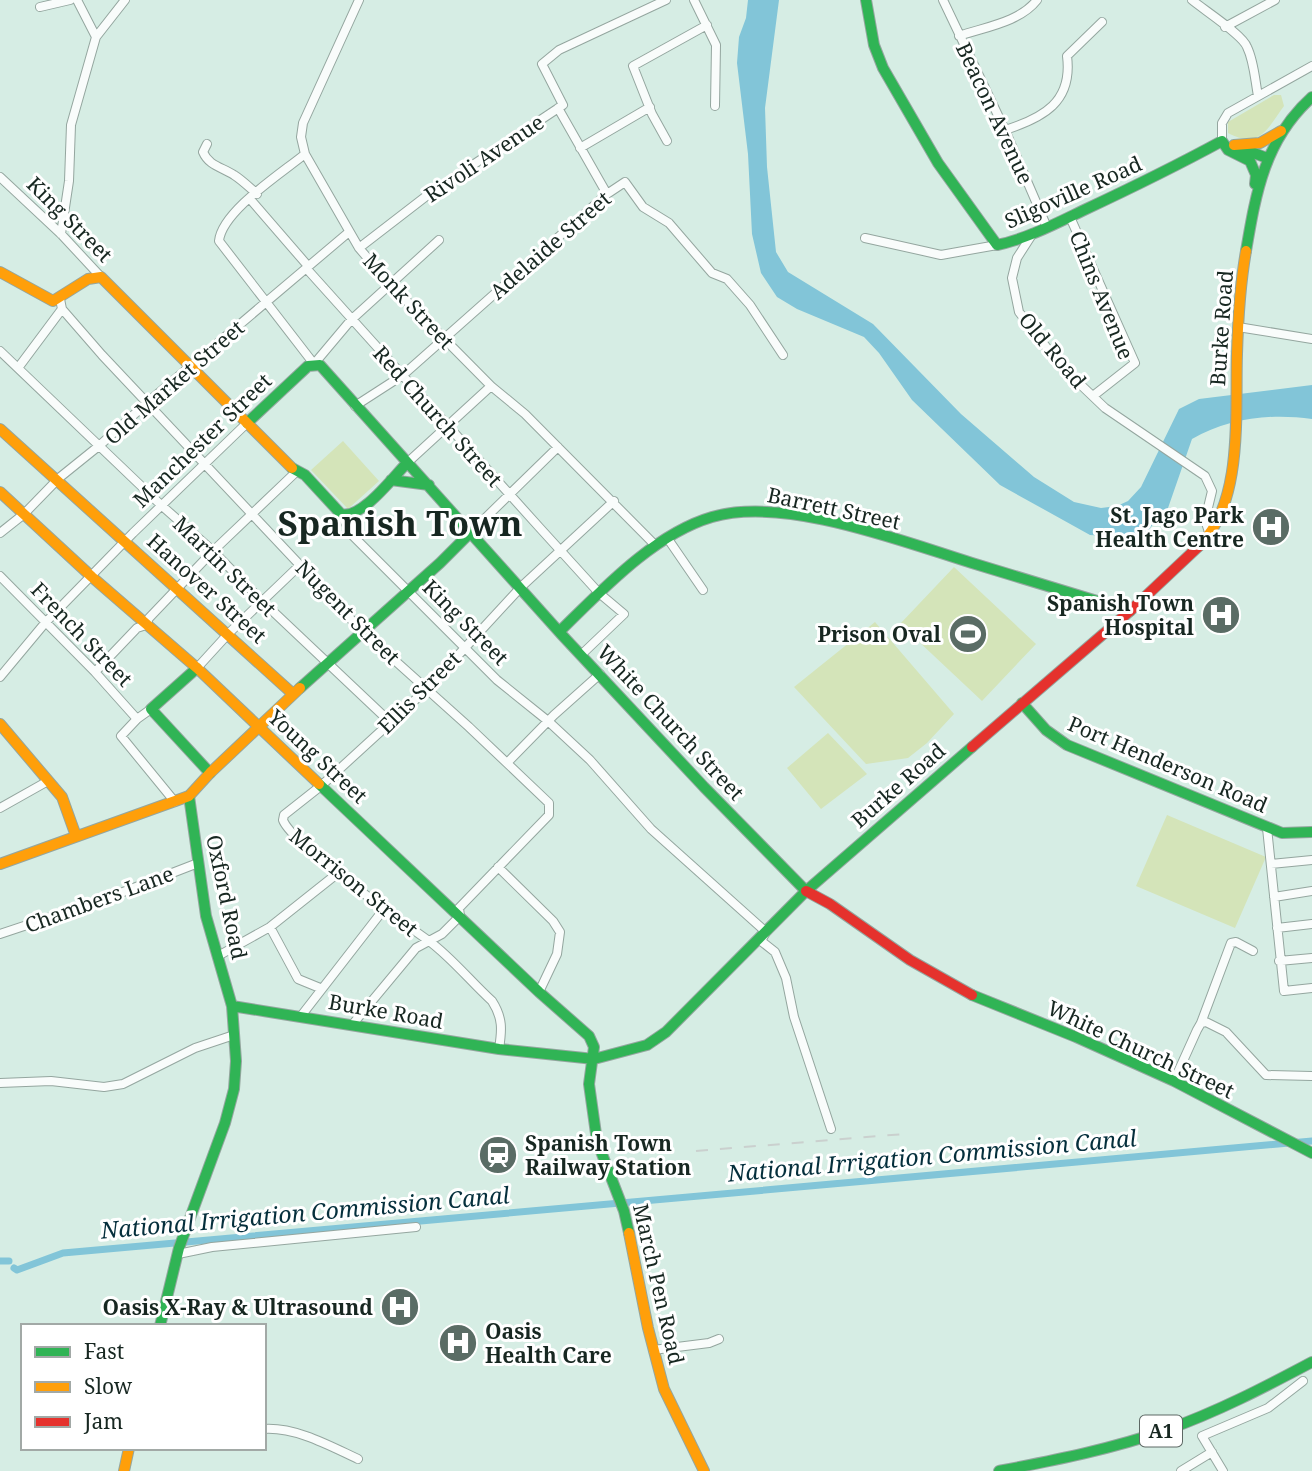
<svg xmlns="http://www.w3.org/2000/svg" width="1312" height="1471" font-family="'Noto Serif',serif">
	<style>
		.green { fill: #d4e4b9 }
		.water { fill: #82c5d8 }
		.lines { fill: none; stroke-linecap: round; stroke-linejoin: round }
		.canal { stroke: #82c5d8; stroke-width: 7 }
		.street-casing { stroke: #94a69f; stroke-width: 10 }
		.fast-casing { stroke: #94a69f; stroke-width: 12 }
		.slow-casing { stroke: #94a69f; stroke-width: 12 }
		.jam-casing { stroke: #94a69f; stroke-width: 12 }
		.street { stroke: #f9fcfb; stroke-width: 8 }
		.fast { stroke: #30b455; stroke-width: 10 }
		.slow { stroke: #ff9f0a; stroke-width: 10 }
		.jam { stroke: #e5322d; stroke-width: 10 }
		.rail { stroke: #cad0ce; stroke-width: 2; stroke-dasharray: 12 12; stroke-linecap: butt }
		.labels { text-anchor: middle; dominant-baseline: central; stroke-width: 6; stroke-linejoin: round; paint-order: stroke }
		.shield { fill: #fff; stroke: #5d6864; stroke-width: 2 }
		.shield-label { font-size: 19px; font-weight: bold; fill: #172721 }
		.street-label { font-size: 21px; fill: #172721; stroke: #fff }
		.poi-label { font-size: 21px; font-weight: bold; fill: #172721; stroke: #fff; text-anchor: end }
		.water-label { font-size: 23px; font-style: italic; fill: #052f3c; stroke: #fff }
		.town-label { font-size: 35px; font-weight: bold; fill: #172721; stroke: #fff }
	</style>
	<rect width="100%" height="100%" fill="#d6ede4"/>
	<path class="green" d="M1274 95H1281L1284 106C1267 129 1260 150 1228 133V122Z
		M343 441 379 481 348 509 311 470Z
		M954 567 1036 644 982 701 900 624Z
		M875 622 954 714 927 743 908 758 866 764 794 687Z
		M828 733 867 774 821 809 787 768Z
		M1167 815 1266 857 1235 928 1136 886Z"/>
	<path class="water" d="M748 0H779L765 108 767 167 776 252 788 272 873 324 961 414 1034 477 1074 502 1101 508 1117 506 1128 501 1141 487 1179 409 1199 399 1312 385V419C1271 413 1228 418 1192 439L1168 508 1141 538 1090 535 1000 485 912 400 879 353 864 337 797 309 777 297 761 273 752 234 748 154 737 63 739 37 746 18Z"/>
	<g class="lines">
		<path class="canal" d="M0 1261H9
			M14 1268 17 1270 63 1253 1312 1141"/>
		<g class="street-casing">
			<path id="street" d="M359 0 303 123 301 137 305 154 359 248 390 284 491 386 525 414 656 546
				M694 0 716 45 715 106
				M943 0 1005 130 1046 225
				M1192 0C1204 10 1243 35 1247 47 1254 61 1255 80 1258 96
				M40 7 70 0
				M1225 27 1275 0
				M959 36C985 27 1020 22 1037 0
				M96 37 125 0
				M558 108 607 194
				M1005 130C1043 118 1073 102 1067 56L1102 22
				M667 141 652 114 633 66 707 25
				M1222 141V123L1228 113 1312 66
				M207 144 203 152C209 166 222 167 234 175 242 180 249 187 257 194
				M580 148 650 107
				M305 154C282 173 222 211 219 241L314 364 351 320 439 240
				M0 177 61 234 101 277
				M250 199 308 266
				M1070 217 1135 363 1093 396
				M1033 233 1017 258 1012 278 1019 312 1061 366 1105 408 1205 476 1212 491 1205 520 1210 535
				M61 234 69 181 71 125 96 37 77 0
				M865 238 941 255 997 245
				M359 248 429 194 563 105 542 64 559 50 666 0
				M306 268 539 527 599 593 624 614 581 655
				M60 299 62 309 102 355 362 631 469 727 549 803V815L459 908 460 916 442 934 416 948 352 1025
				M1238 327 1312 339
				M0 351 161 505 213 551 262 601 390 722
				M18 368 62 309
				M355 406 403 375 607 194 625 182 643 207 669 223 712 273 727 279 750 305 783 355
				M407 463 491 386
				M341 514 351 534 497 680 548 721 590 760 651 829 766 932 761 941 775 952 786 978 794 1017 831 1129
				M471 532 558 447
				M0 533 24 514 59 478 100 445 148 402 349 232
				M668 539 703 590
				M0 576 95 672 137 719
				M197 668 229 633 300 565
				M95 672 137 628 146 625 149 618 213 551 296 472
				M0 677 45 623 133 533 247 423
				M151 709 137 719 121 736 175 802
				M507 763 554 715 600 674
				M0 808 48 781
				M1267 828 1284 991 1312 988
				M1271 864 1312 860
				M498 867 553 921 560 932 557 954 539 992
				M1274 897 1312 891
				M270 927 298 979 320 988
				M1277 928 1312 924
				M0 934 105 899 198 863
				M218 956 270 927 338 873
				M1279 961 1312 958
				M301 1016 384 909
				M1201 1023 1231 943 1236 942 1253 951
				M499 1049C502 1030 503 1018 492 1001 471 982 452 958 429 941 403 923 291 843 283 820L284 815 322 785 427 689 521 587 614 501
				M1174 1081 1197 1030 1201 1023 1206 1022 1226 1032 1266 1075 1312 1076
				M0 1083 51 1081 104 1087 123 1084 195 1048 234 1035
				M178 1254 212 1247 416 1227
				M653 1350 709 1343 719 1339
				M264 1429C296 1427 330 1446 358 1459
				M1181 1471 1212 1452
				M1223 1471 1202 1436 1268 1408 1303 1381"/>
		</g>
		<g class="fast-casing">
			<path id="fast" d="M866 0 874 45 883 68 938 163 997 245C1026 239 1055 224 1082 211 1129 189 1176 166 1222 141
				M1222 141 1228 150 1250 161 1256 175 1255 184
				M1238 147 1267 158
				M1246 251C1256 192 1265 139 1312 97
				M247 423 308 366 320 365 562 635 704 787 806 891
				M292 468 305 475 341 514C361 520 393 477 407 463
				M391 480 429 485
				M560 631C602 590 654 534 712 517 785 496 901 541 972 563 1024 579 1077 595 1130 611
				M197 668 151 709 210 773
				M300 688 440 563 471 532
				M1022 703 1046 730 1067 745 1282 833 1312 832
				M319 784 539 992 589 1036 594 1047 589 1084 597 1141 624 1211 629 1233
				M972 995 1076 1037 1174 1081 1312 1153
				M232 1006 499 1049 594 1059 647 1045 666 1032 806 891 972 747
				M160 1326 179 1248 225 1123 234 1089 236 1061 232 1006 206 916 189 796
				M999 1471C1055 1460 1112 1449 1166 1430 1217 1412 1265 1387 1312 1362"/>
		</g>
		<g class="slow-casing">
			<path id="slow" d="M1234 145 1260 143 1281 131
				M0 272 53 301 88 279 101 277 292 468
				M0 429 293 694
				M0 492 92 577 197 668 319 784
				M1199 546C1244 503 1235 411 1237 354 1238 319 1240 285 1246 251
				M0 724 62 797 76 836
				M0 864 189 796 210 773 300 688
				M629 1233 648 1328 664 1389 704 1471
				M124 1471 129 1448"/>
		</g>
		<g class="jam-casing">
			<path id="jam" d="M972 747 1130 611 1199 546
				M806 891 830 904 910 960 972 995"/>
		</g>
		<use href="#street" class="street"/>
		<use href="#fast" class="fast"/>
		<use href="#slow" class="slow"/>
		<use href="#jam" class="jam"/>
		<path class="rail" d="M696 1151 904 1134"/>
	</g>
	<defs>
		<g id="hospital-disc" transform="scale(2.0125)"><circle r="9.5" fill="#5a6c65" stroke="#fff"/><path d="M-5-5h3v3.5h4V-5h3V5h-3V1.5h-4V5h-3Z" fill="#fff"/></g>
		<g id="stadium-disc" transform="scale(2.0125)"><circle r="9.5" fill="#5a6c65" stroke="#fff"/><path d="M0-5a6.5 5 0 1 0 0 10a6.5 5 0 1 0 0-10ZM-3.5-1.8h7v3.6h-7Z" fill="#fff"/></g>
		<g id="station-disc" transform="scale(2.0125)"><circle r="9.5" fill="#5a6c65" stroke="#fff"/><path d="M-3-6H3Q5-6 5-4V2Q5 4 3 4L4.5 6H3L1.5 4h-3L-3 6H-4.5L-3 4Q-5 4-5 2V-4Q-5-6-3-6ZM-3.5-4v3h7v-3ZM-3.5 1v1.5H-2V1ZM2 1v1.5H3.5V1Z" fill="#fff"/></g>
	</defs>
	<g fill-rule="evenodd">
		<use href="#hospital-disc" x="1271" y="527"/>
		<use href="#hospital-disc" x="1221" y="615"/>
		<use href="#stadium-disc" x="968" y="634"/>
		<use href="#station-disc" x="498" y="1155"/>
		<use href="#hospital-disc" x="400" y="1307"/>
		<use href="#hospital-disc" x="458" y="1343"/>
	</g>
	<g class="labels">
		<rect class="shield" x="1140" y="1415.5" width="42" height="31" rx="5"/>
		<g class="shield-label">
			<text x="1161" y="1431">A1</text>
		</g>
		<g class="street-label">
			<text transform="translate(995 113) rotate(65)">Beacon Avenue</text>
			<text transform="translate(484 158) rotate(-34)">Rivoli Avenue</text>
			<text transform="translate(1073 192) rotate(-24)">Sligoville Road</text>
			<text transform="translate(70 219) rotate(45)">King Street</text>
			<text transform="translate(550 245) rotate(-41)">Adelaide Street</text>
			<text transform="translate(1102 295) rotate(68)">Chins Avenue</text>
			<text transform="translate(409 301) rotate(47)">Monk Street</text>
			<text transform="translate(1221 328) rotate(-86)">Burke Road</text>
			<text transform="translate(1053 350) rotate(50)">Old Road</text>
			<text transform="translate(174 382) rotate(-41)">Old Market Street</text>
			<text transform="translate(438 416) rotate(48)">Red Church Street</text>
			<text transform="translate(202 440) rotate(-44)">Manchester Street</text>
			<text transform="translate(834 508) rotate(12)">Barrett Street</text>
			<text transform="translate(225 566) rotate(44)">Martin Street</text>
			<text transform="translate(207 588) rotate(42)">Hanover Street</text>
			<text transform="translate(348 612) rotate(45)">Nugent Street</text>
			<text transform="translate(466 622) rotate(45)">King Street</text>
			<text transform="translate(82 634) rotate(46)">French Street</text>
			<text transform="translate(419 692) rotate(-45)">Ellis Street</text>
			<text transform="translate(671 722) rotate(47)">White Church Street</text>
			<text transform="translate(318 756) rotate(43)">Young Street</text>
			<text transform="translate(1168 764) rotate(23)">Port Henderson Road</text>
			<text transform="translate(898 785) rotate(-41)">Burke Road</text>
			<text transform="translate(354 882) rotate(39)">Morrison Street</text>
			<text transform="translate(227 897) rotate(78)">Oxford Road</text>
			<text transform="translate(99 899) rotate(-20)">Chambers Lane</text>
			<text transform="translate(386 1011) rotate(10)">Burke Road</text>
			<text transform="translate(1141 1049) rotate(25)">White Church Street</text>
			<text transform="translate(659 1284) rotate(77)">March Pen Road</text>
		</g>
		<g class="poi-label">
			<text x="1244" y="515">St. Jago Park<tspan x="1244" dy="24">Health Centre</tspan></text>
			<text x="1194" y="603">Spanish Town<tspan x="1194" dy="24">Hospital</tspan></text>
			<text x="941" y="634">Prison Oval</text>
			<text x="525" y="1143" text-anchor="start">Spanish Town<tspan x="525" dy="24">Railway Station</tspan></text>
			<text x="373" y="1307">Oasis X-Ray &amp; Ultrasound</text>
			<text x="485" y="1331" text-anchor="start">Oasis<tspan x="485" dy="24">Health Care</tspan></text>
		</g>
		<g class="water-label">
			<text transform="translate(932 1155) rotate(-5)">National Irrigation Commission Canal</text>
			<text transform="translate(305 1212) rotate(-5)">National Irrigation Commission Canal</text>
		</g>
		<g class="town-label">
			<text x="400" y="522">Spanish Town</text>
		</g>
	</g>
	<rect x="21" y="1324" width="245" height="126" fill="#ffffff" stroke="#a2a9a6" stroke-width="2"/>
	<rect x="35" y="1347" width="35" height="10" fill="#30b455" stroke="#a2a9a6" stroke-width="2"/>
	<text x="84" y="1359" font-size="21" fill="#172721">Fast</text>
	<rect x="35" y="1382" width="35" height="10" fill="#ff9f0a" stroke="#a2a9a6" stroke-width="2"/>
	<text x="84" y="1394" font-size="21" fill="#172721">Slow</text>
	<rect x="35" y="1417" width="35" height="10" fill="#e5322d" stroke="#a2a9a6" stroke-width="2"/>
	<text x="84" y="1429" font-size="21" fill="#172721">Jam</text>
</svg>
